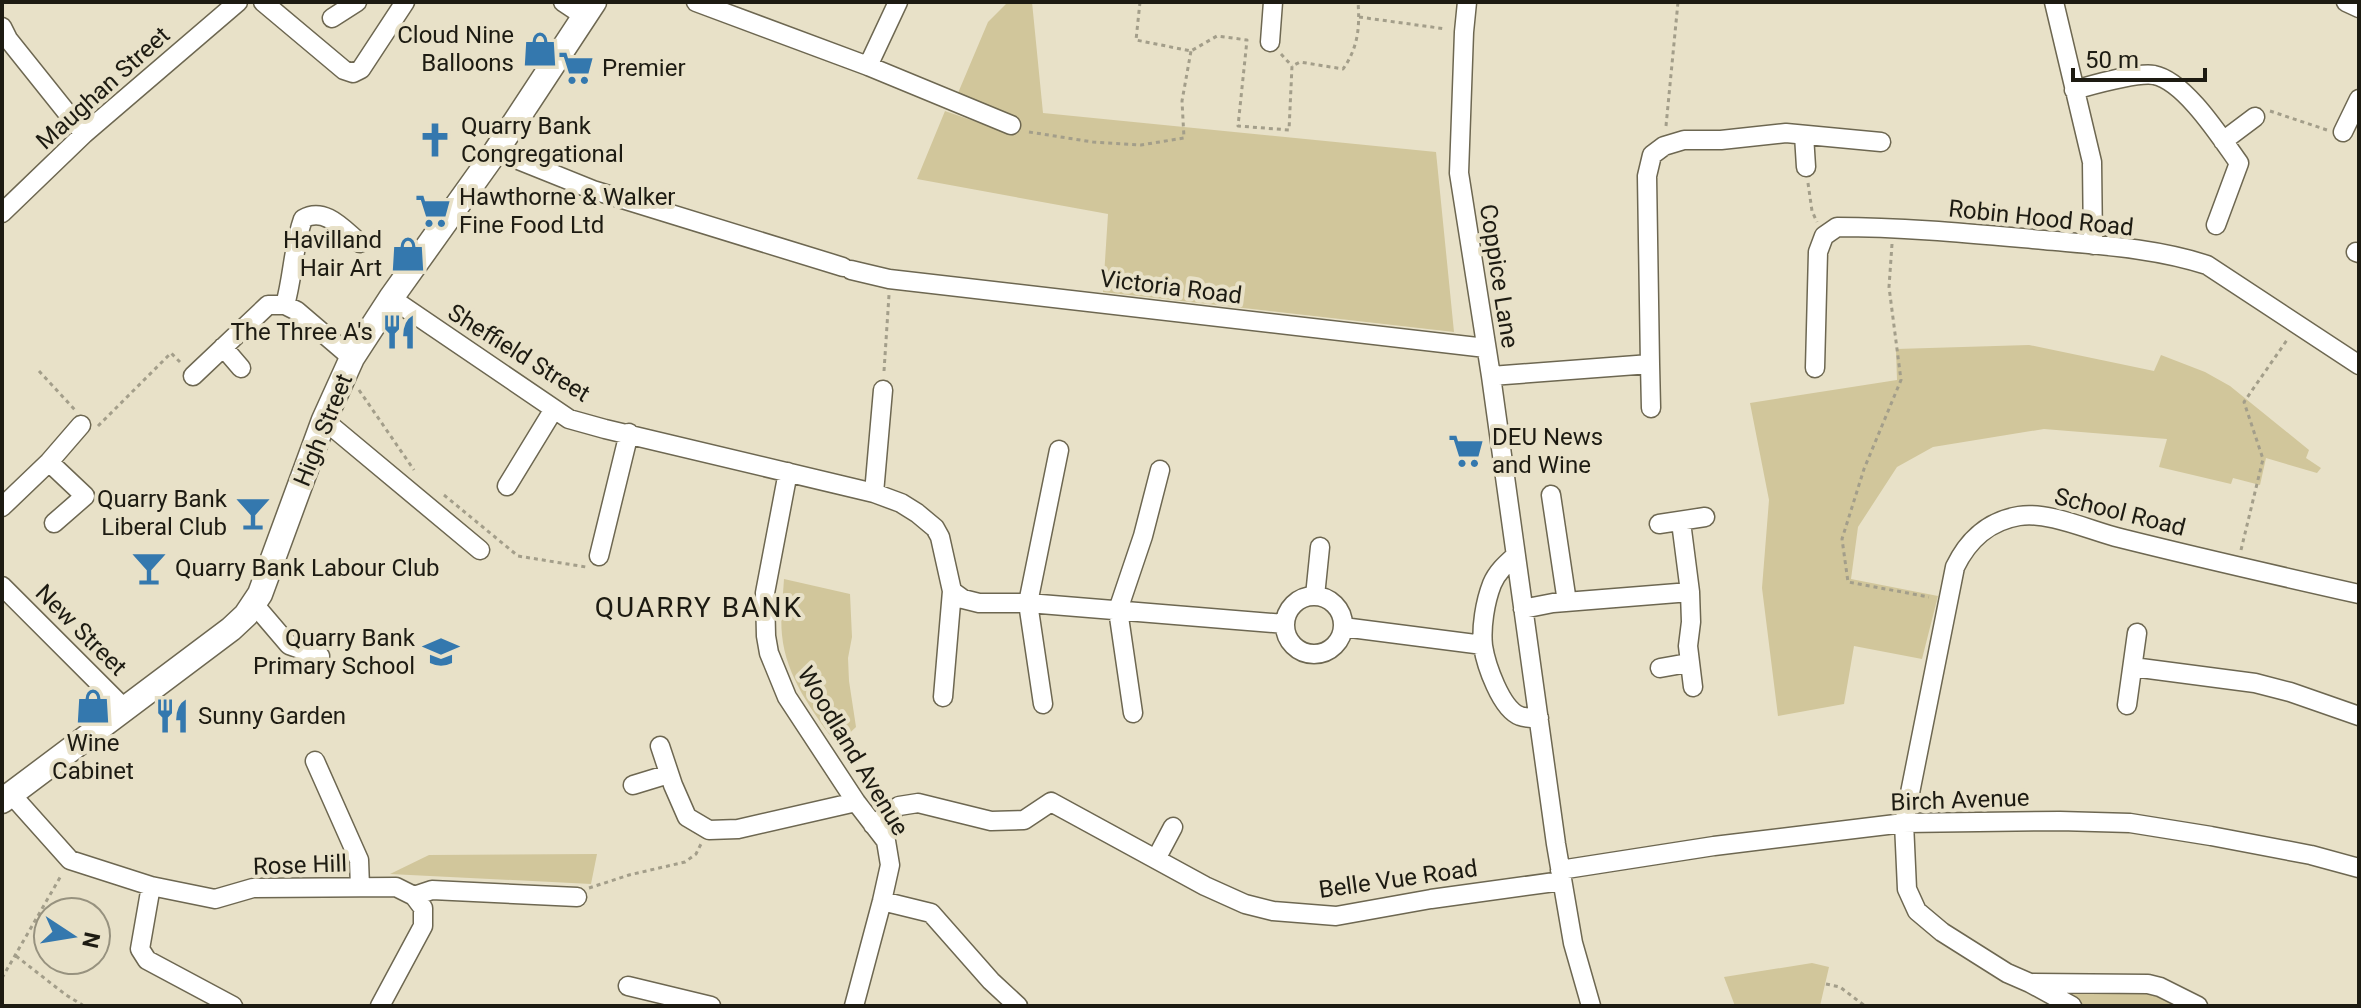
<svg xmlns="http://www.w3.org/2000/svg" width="2361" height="1008" font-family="Roboto,sans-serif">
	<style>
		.green { fill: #d1c69b }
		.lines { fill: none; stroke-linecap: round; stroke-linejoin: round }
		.minor-casing { stroke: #6d6751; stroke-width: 21 }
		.major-casing { stroke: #6d6751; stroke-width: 27 }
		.path { stroke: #a39e8a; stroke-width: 3; stroke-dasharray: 4 4; stroke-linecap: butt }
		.minor { stroke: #fff; stroke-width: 18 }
		.major { stroke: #fff; stroke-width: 24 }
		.labels { text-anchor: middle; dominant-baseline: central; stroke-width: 8; stroke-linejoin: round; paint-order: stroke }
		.poi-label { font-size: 24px; fill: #1d1b12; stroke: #e8e1c8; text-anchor: start }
		.street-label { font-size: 24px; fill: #1d1b12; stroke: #e8e1c8 }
		.quarter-label { font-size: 28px; letter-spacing: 2px; fill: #1d1b12; stroke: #e8e1c8 }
	</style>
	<rect width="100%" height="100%" fill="#e8e1c8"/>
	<path class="green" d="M1008 2H1032L1043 113 1436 152 1454 332 1103 292 1108 214 917 179 945 111 1003 131 958 93 988 22Z
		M2029 345 2154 371 2161 355 2205 372 2230 386 2309 450 2306 458 2321 468 2317 473 2266 458 2260 485 2233 478 2231 484 2159 467 2167 439 2044 429 1933 447 1897 467 1858 527 1851 579 1938 596 1922 659 1854 646 1844 704 1778 716 1762 588 1769 500 1750 403 1897 380 1896 349Z
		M784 579 850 594 852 637 848 658 849 681 856 727 837 745C813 712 786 677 782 635 780 617 783 598 784 579Z
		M597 854 591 884 390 874 429 855Z
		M1812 963 1829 967 1820 1006H1735L1724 977Z
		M2145 989 2185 1006H2081L2058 992Z"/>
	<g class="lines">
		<g class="minor-casing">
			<path id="minor" d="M263 2 344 70 353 73 361 69 405 2
				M563 2 584 16
				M696 2 868 66 1011 125
				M1467 2 1464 32 1459 173 1491 376 1556 844 1573 943 1591 1006
				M2054 2 2092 162 2093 245
				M2346 2 2359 8
				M332 18 357 2
				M2 27 8 39 84 134
				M1270 42 1273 2
				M868 66 898 2
				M2074 90C2093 85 2136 72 2154 75 2185 81 2221 138 2239 163L2216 225
				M2343 132 2359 99
				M1804 135 1806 167
				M2223 141 2255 117
				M496 151 593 190 843 267
				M2 213 84 134 238 2
				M2356 252 2359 253
				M851 270 889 279 1486 348
				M391 298 569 419 605 429 874 493 901 503 917 513 935 528 940 537 952 591 943 697
				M285 305C293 277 293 247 303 219 325 206 344 230 360 243
				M223 347 241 368
				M1650 364 1651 408
				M1815 368 1818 252 1824 236 1837 227C1906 227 1976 234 2044 240 2098 245 2155 248 2207 265L2359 365
				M193 376 268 305H285L297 311 352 358
				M1491 376 1650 364 1647 176 1652 155 1664 146 1684 140H1721L1786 133 1881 142
				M324 420 480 550
				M49 462 85 496 54 523
				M788 472 765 593 766 636 769 653 787 697 856 802 886 841 890 865 882 901 854 1006
				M507 486 554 409
				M874 493 883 390
				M1551 495 1567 602
				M2 507 49 462 81 425
				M1681 522 1690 592 1691 622 1688 646 1693 687
				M1659 524 1705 517
				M599 556 629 433
				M1515 556C1506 564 1497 572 1492 584 1485 602 1481 627 1483 646 1486 665 1501 709 1520 716 1525 718 1533 718 1539 718
				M2 586 125 709
				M952 591 963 599 979 603H1028L1285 624
				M1315 596 1320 547
				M1285 625a29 29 0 1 1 58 0a29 29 0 1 1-58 0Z
				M254 604 289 645 320 656
				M1523 609 1553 603 1690 592
				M1343 627 1483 645
				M2133 667 2255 683 2290 692 2359 716
				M1660 668 1688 663
				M1043 704 1028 603 1059 450
				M2127 705 2137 633
				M1133 713 1118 610 1143 536 1160 470
				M660 746 673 785 687 817 709 830 738 829 856 802
				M315 761 359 860 360 887
				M633 785 669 774
				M11 794 70 860 151 886 215 899 253 888 396 887 414 896 432 890 577 897
				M873 825 899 806 918 803 991 821 1024 820 1051 802 1205 886 1245 904 1273 911 1336 916 1431 899 1562 881
				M1156 859 1173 827
				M1560 870 1714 846 1904 823 2060 821 2130 823 2211 836 2311 855 2359 868
				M151 886 140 949 147 960 233 1006
				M882 901 931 913 991 981 1018 1006
				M2033 983 2148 984 2160 987 2198 1006
				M628 986 711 1006
				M380 1006 423 926V908L414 896
				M2072 1006 2030 983 2007 973 1942 932 1917 911 1907 889 1904 823 1955 567C1968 540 1989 521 2019 516 2049 511 2091 531 2120 538 2200 558 2279 576 2359 594"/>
		</g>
		<g class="major-casing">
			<path id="major" d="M2 801 231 629 246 615 260 594 324 420 352 358 391 298 496 151 594 2"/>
		</g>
		<path class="path" d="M1140 2 1136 40 1191 51 1217 36 1247 40 1238 126 1289 130 1292 66 1300 62 1343 69C1358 48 1360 27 1358 2
			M1359 17 1446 29
			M1281 54 1292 66
			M2270 111 2327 130
			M1666 126 1678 2
			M1029 132 1093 142 1141 145 1184 138 1182 101 1191 51
			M1808 183 1812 211 1817 222
			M1892 244 1889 287 1901 380 1864 469 1842 539 1848 582 1929 597
			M39 371 75 410
			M884 371 889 295
			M359 390 414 470
			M98 426 171 353 180 362
			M444 495 518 556 586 567
			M2241 550 2263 459 2244 402 2287 340
			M589 888 629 875 685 862 696 854 701 844
			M16 956 66 995 84 1006
			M2 978 62 874
			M1826 984 1840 987 1865 1006"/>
		<use href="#minor" class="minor"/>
		<use href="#major" class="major"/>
	</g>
	<defs>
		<g id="shop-bare" transform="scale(2.76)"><path d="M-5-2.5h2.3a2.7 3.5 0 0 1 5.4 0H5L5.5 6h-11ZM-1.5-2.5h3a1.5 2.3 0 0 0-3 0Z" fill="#3478ae" stroke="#e8e1c8" stroke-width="2.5" paint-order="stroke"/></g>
		<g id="supermarket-bare" transform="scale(2.76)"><path d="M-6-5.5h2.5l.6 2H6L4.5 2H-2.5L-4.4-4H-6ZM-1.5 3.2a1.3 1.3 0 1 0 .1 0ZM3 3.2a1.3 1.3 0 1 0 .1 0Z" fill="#3478ae" stroke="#e8e1c8" stroke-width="2.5" paint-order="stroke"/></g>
		<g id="church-bare" transform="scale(2.76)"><path d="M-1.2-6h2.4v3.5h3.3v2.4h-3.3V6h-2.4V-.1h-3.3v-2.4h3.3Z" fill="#3478ae" stroke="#e8e1c8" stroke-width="2.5" paint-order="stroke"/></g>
		<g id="restaurant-bare" transform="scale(2.76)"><path d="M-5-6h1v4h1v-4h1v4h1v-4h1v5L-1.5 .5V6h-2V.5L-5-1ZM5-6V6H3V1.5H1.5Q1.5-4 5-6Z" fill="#3478ae" stroke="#e8e1c8" stroke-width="2.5" paint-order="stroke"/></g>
		<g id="bar-bare" transform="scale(2.76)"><path d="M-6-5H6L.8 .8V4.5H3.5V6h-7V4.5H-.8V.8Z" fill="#3478ae" stroke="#e8e1c8" stroke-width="2.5" paint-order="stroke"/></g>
		<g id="school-bare" transform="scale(2.76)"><path d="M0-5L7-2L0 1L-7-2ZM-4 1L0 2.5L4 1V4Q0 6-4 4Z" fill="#3478ae" stroke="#e8e1c8" stroke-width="2.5" paint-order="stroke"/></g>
	</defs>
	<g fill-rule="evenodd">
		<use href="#shop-bare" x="540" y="49"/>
		<use href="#supermarket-bare" x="576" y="68"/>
		<use href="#church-bare" x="435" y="140"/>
		<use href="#supermarket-bare" x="433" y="211"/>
		<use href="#shop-bare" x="408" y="254"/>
		<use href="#restaurant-bare" x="399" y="332"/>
		<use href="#supermarket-bare" x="1466" y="451"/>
		<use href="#bar-bare" x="253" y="513"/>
		<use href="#bar-bare" x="149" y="568"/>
		<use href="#school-bare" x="441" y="652"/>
		<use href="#shop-bare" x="93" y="706"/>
		<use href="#restaurant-bare" x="172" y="716"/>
	</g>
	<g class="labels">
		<g class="poi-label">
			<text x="514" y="35" text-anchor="end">Cloud Nine<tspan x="514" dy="28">Balloons</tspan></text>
			<text x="602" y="68">Premier</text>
			<text x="461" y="126">Quarry Bank<tspan x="461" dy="28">Congregational</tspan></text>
			<text x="459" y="197">Hawthorne &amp; Walker<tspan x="459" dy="28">Fine Food Ltd</tspan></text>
			<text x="382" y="240" text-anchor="end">Havilland<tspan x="382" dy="28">Hair Art</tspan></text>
			<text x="373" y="332" text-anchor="end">The Three A's</text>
			<text x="1492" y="437">DEU News<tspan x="1492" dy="28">and Wine</tspan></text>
			<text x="227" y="499" text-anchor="end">Quarry Bank<tspan x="227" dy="28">Liberal Club</tspan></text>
			<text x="175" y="568">Quarry Bank Labour Club</text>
			<text x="415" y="638" text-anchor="end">Quarry Bank<tspan x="415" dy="28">Primary School</tspan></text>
			<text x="198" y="716">Sunny Garden</text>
			<text x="93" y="743" text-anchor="middle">Wine<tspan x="93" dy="28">Cabinet</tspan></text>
		</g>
		<g class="street-label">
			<text transform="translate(103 88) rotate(-42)">Maughan Street</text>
			<text transform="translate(2041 218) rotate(6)">Robin Hood Road</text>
			<text transform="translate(1499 276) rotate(81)">Coppice Lane</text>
			<text transform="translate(1171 287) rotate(7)">Victoria Road</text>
			<text transform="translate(519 353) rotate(32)">Sheffield Street</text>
			<text transform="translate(323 430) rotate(-68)">High Street</text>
			<text transform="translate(2120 512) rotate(14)">School Road</text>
			<text transform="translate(81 630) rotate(45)">New Street</text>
			<text transform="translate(853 751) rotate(59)">Woodland Avenue</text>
			<text transform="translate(1960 800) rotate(-2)">Birch Avenue</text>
			<text transform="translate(300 865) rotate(-2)">Rose Hill</text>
			<text transform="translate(1398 879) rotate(-8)">Belle Vue Road</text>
		</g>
		<g class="quarter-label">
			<text x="699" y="607">QUARRY BANK</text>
		</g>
	</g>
	<rect width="2361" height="1008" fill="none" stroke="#1d1b12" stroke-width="8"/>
	<g transform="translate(72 936) rotate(102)"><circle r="38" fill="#e8e1c8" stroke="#97927f" stroke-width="2"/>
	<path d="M0-6L14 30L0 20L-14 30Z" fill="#3478ae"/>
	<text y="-12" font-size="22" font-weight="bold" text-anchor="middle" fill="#1d1b12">N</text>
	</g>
	<path d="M2073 68v12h132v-12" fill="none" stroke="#1d1b12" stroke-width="4"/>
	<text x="2085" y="68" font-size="24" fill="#1d1b12" stroke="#e8e1c8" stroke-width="6" paint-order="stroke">50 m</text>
</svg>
